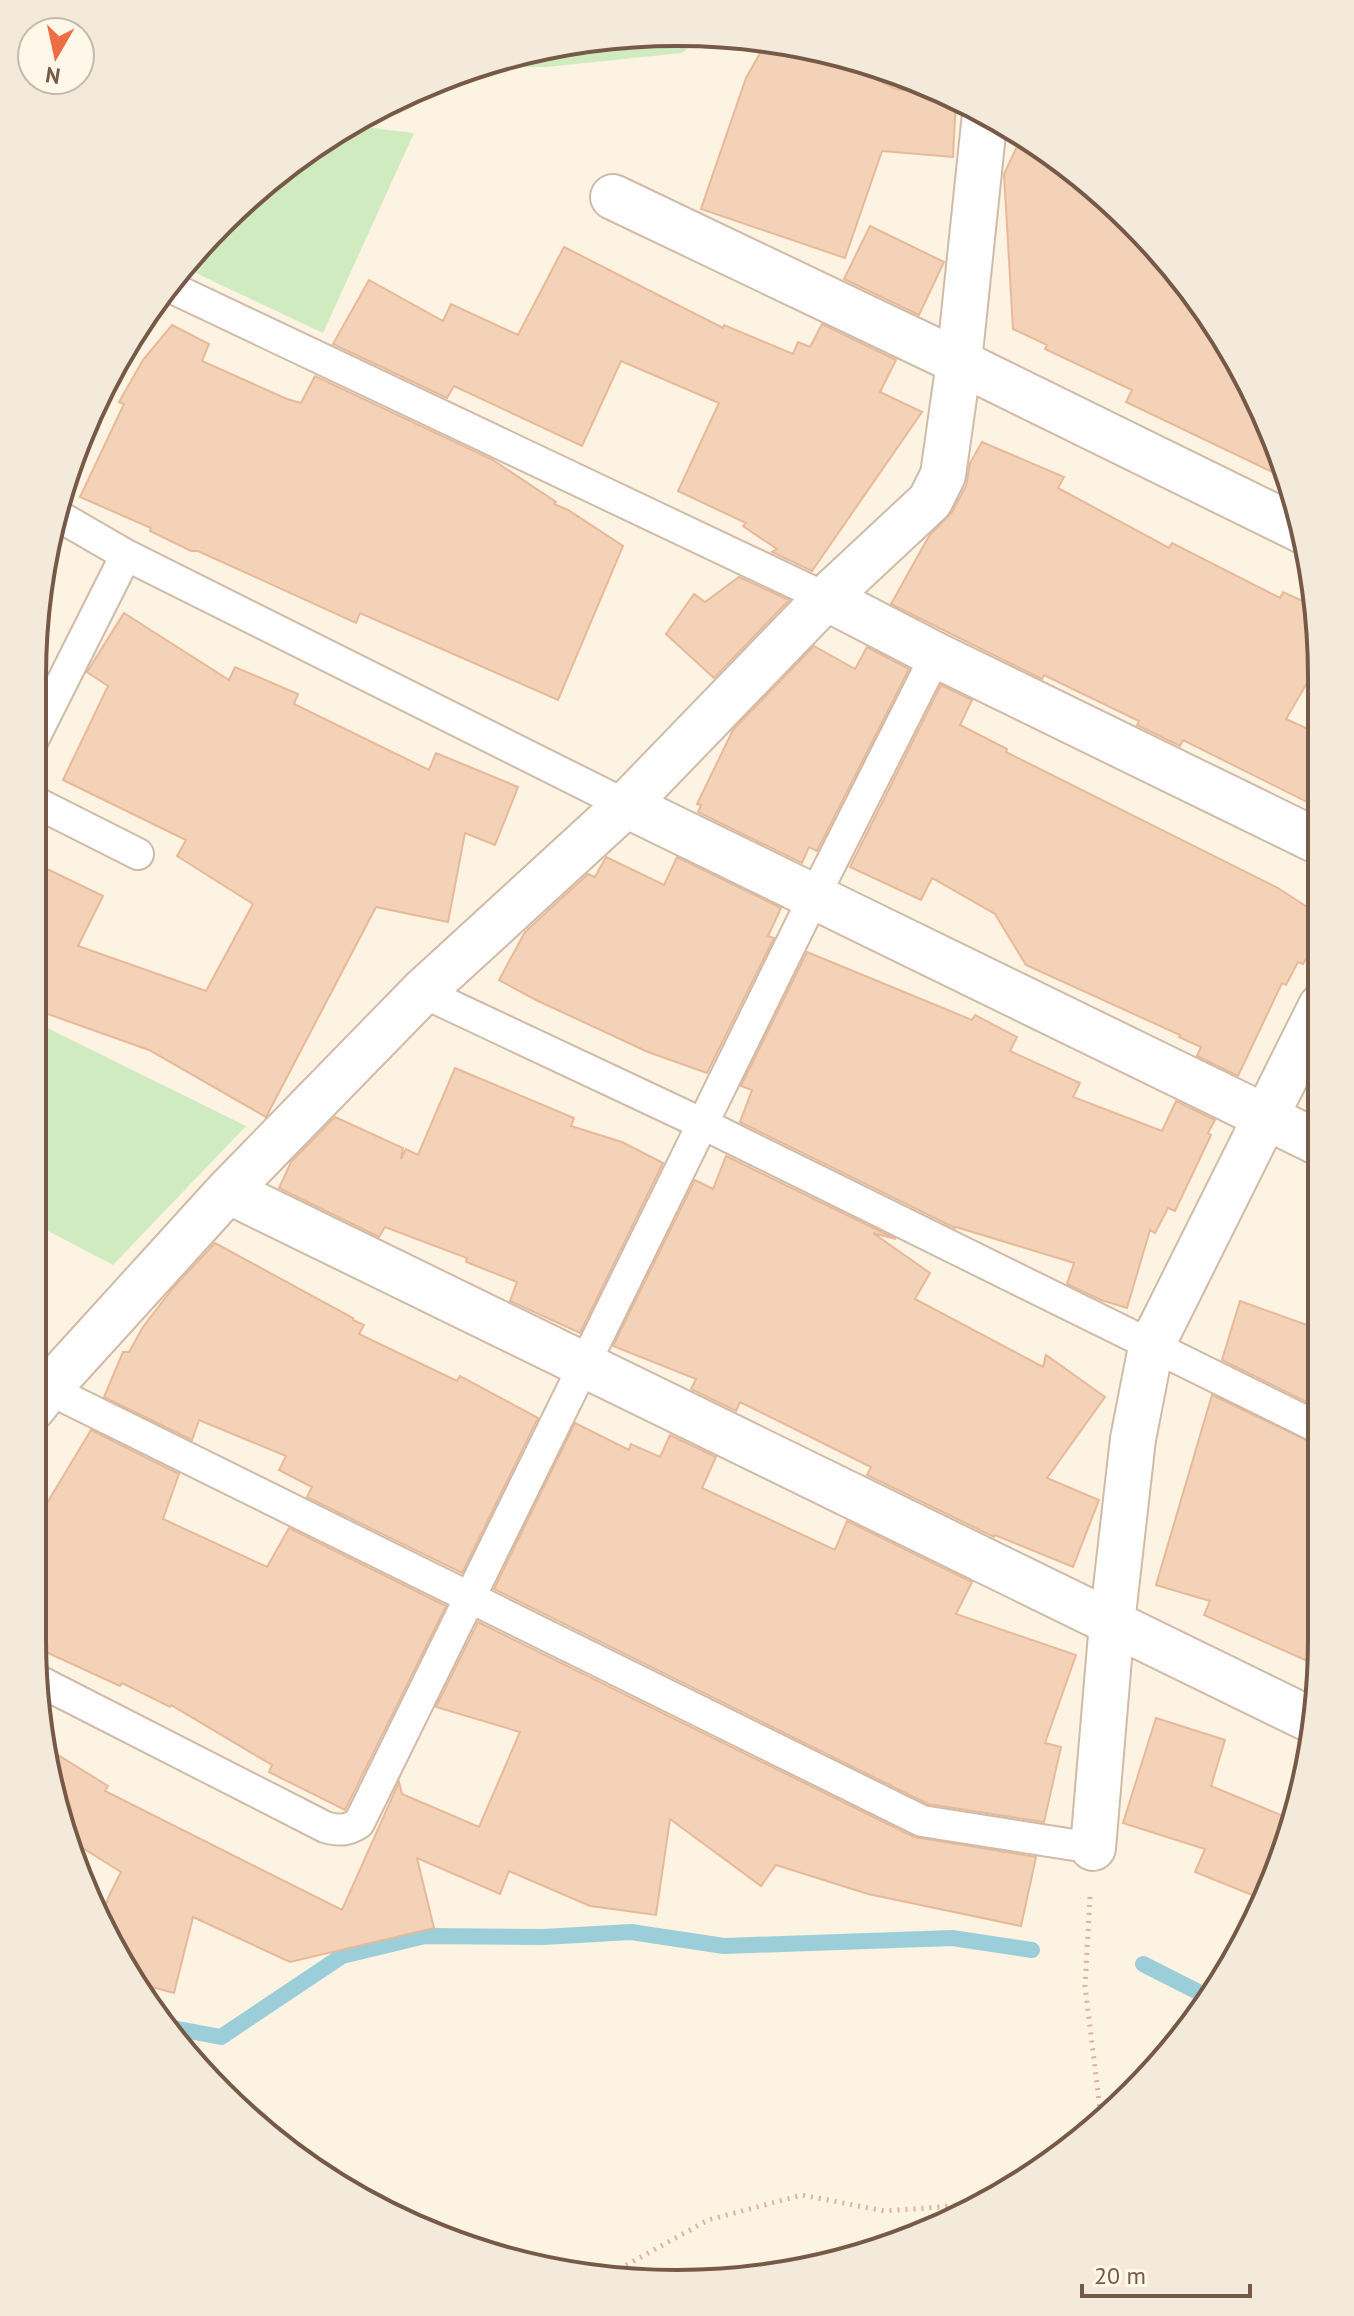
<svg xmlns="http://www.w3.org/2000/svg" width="1354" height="2316" font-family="'PT Sans',sans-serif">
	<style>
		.green { fill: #d0ebc0 }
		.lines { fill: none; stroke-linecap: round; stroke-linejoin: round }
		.stream { stroke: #9bced9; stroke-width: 16 }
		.building { fill: #f4d2b8; stroke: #e7b998; stroke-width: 2 }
		.service-casing { stroke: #cfbba8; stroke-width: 34 }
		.minor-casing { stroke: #cfbba8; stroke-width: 48 }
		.tertiary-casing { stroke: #cfbba8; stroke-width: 48 }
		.path { stroke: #d8b59c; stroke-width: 5; stroke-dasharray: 2 6; stroke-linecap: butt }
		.service { stroke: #fff; stroke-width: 30 }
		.minor { stroke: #fff; stroke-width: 44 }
		.tertiary { stroke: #fff; stroke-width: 44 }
		.rim { fill: none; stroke: #765a47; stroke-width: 4 }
	</style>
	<rect width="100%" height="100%" fill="#fdf3e2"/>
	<path class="green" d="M677 32 703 35 682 53 546 67H476L552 44Z
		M348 125 414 133 323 333 183 267 221 221 319 140Z
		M39 1024 246 1126 113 1265 33 1223V1037Z"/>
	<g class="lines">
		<path class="stream" d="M1143 1964 1212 1999
			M162 2026 221 2037 342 1956 425 1936 543 1937 631 1932 724 1946 952 1938 1032 1950"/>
	</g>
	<path class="building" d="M767 41 803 44 823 51 895 89 950 95 956 98 953 157 882 151 845 258 701 209 746 78Z
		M1023 134 1036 141 1162 251 1236 355 1287 479 1126 402 1132 390 1045 349 1047 345 1013 329 1004 174Z
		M870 226 944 262 919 315 844 279Z
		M564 247 723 328 724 325 793 354 798 342 810 347 822 324 896 360 880 392 922 412 812 571 772 552 777 549 743 526 746 523 678 491 719 403 621 361 582 446 454 386 447 398 333 344 369 280 443 321 451 304 518 335Z
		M172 325 209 344 202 361 287 399 301 403 315 376 493 460 556 502 554 504 568 510 623 546 558 700 360 613 356 623 198 551H191L150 531 151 528 80 497 124 404 119 402 143 360Z
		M982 442 1064 477 1058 488 1169 548 1172 543 1280 598 1283 592 1316 607 1321 634V659L1286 719 1321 735V809L1183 740 1180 746 1137 725 1139 721 1044 675 1042 679 891 604 929 536 952 512 966 486 970 463Z
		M739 577 789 600 714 678 666 634 694 594 705 602Z
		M124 613 229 680 235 667 298 694 294 704 429 770 436 753 518 787 495 845 465 833 448 922 376 907 266 1117 149 1050 45 1013 33 1038V862L103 896 78 946 206 991 253 904 177 856 186 840 63 780 108 686 87 672Z
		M814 646 855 669 867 647 909 669 817 851 809 847 802 863 698 812 701 805 697 804 733 730Z
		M941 685 972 700 960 725 1007 749 1006 752 1278 888 1321 916V933L1303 964 1298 962 1286 985 1282 983 1238 1076 1197 1056 1201 1047 1179 1037 1180 1035 1026 965 995 914 932 878 921 900 850 867Z
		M606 857 664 885 677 857 781 908 768 936 774 938 707 1073 648 1052 536 1000 499 980 525 932 588 874 595 877Z
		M807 952 972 1020 975 1015 1017 1037 1010 1051 1080 1083 1073 1097 1162 1131 1176 1101 1215 1120 1208 1133 1211 1135 1175 1211 1168 1208 1155 1233 1150 1230 1127 1308 1101 1300 1067 1284 1074 1263 956 1227 955 1228 740 1122 752 1090 741 1086Z
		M455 1068 574 1118 571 1126 622 1142 663 1163 580 1333 510 1301 517 1282 466 1262 467 1258 385 1227 379 1237 279 1188 291 1162 335 1117 403 1148 401 1159 406 1149 418 1155Z
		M726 1156 896 1239 873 1233 930 1273 915 1299 1043 1367 1046 1355 1105 1397 1047 1478 1099 1500 1073 1567 995 1535 994 1537 867 1475 871 1467 740 1402 736 1411 691 1389 696 1379 613 1346 695 1180 713 1189Z
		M215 1243 353 1318V1320L364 1325 359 1334 457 1381 460 1376 538 1418 462 1573 307 1497 312 1487 279 1470 286 1456 199 1420 192 1440 104 1397 123 1352H129L143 1327 173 1288Z
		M1240 1301 1321 1330V1409L1222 1360Z
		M1212 1395 1321 1447V1667L1204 1615 1210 1601 1156 1585Z
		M575 1423 629 1450 631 1444 660 1457 670 1435 716 1457 702 1488 835 1550 847 1521 972 1582 956 1614 1076 1655 1045 1743 1061 1747 1044 1822 928 1804 494 1589Z
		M91 1430 179 1474 163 1519 267 1567 289 1528 446 1606 345 1810 269 1772 272 1765 171 1705 170 1707 122 1683 120 1686 33 1646 32 1528Z
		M478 1622 914 1837 1036 1857 1021 1926 868 1894 776 1865 761 1886 670 1819 656 1915 590 1906 509 1871 500 1894 417 1858 434 1928 290 1962 193 1917 174 1993 140 1984 103 1916 108 1898 121 1872 73 1842 68 1850 50 1750 108 1786 105 1791 342 1910 399 1782 402 1794 479 1827 520 1732 436 1707Z
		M1156 1718 1225 1740 1211 1786 1293 1820 1288 1847 1262 1899 1195 1872 1205 1849 1123 1823Z"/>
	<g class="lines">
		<g class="service-casing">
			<path id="service" d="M168 286 826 598
				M57 515 126 555 626 805
				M33 740 126 555
				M33 801 138 854
				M422 992 703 1124 1321 1429
				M48 1389 922 1821 1093 1848
				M39 1681 325 1827C339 1831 347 1831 359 1823L814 897 936 655"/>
		</g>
		<g class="minor-casing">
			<path id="minor" d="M613 197 959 362 1303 531
				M826 598 936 655 1321 843
				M626 805 1321 1144
				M228 1191 1313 1721
				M32 1409 48 1389 228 1191 422 992 626 805 826 598 930 501 943 475 959 362 985 114
				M1093 1848 1112 1623"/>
		</g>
		<g class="tertiary-casing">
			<path id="tertiary" d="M1112 1623 1133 1439 1151 1347 1321 1006"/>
		</g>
		<path class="path" d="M1090 1897 1085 1986 1101 2117
			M612 2273 708 2220 802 2195 884 2211 968 2205"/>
		<use href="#service" class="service"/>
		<use href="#minor" class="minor"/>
		<use href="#tertiary" class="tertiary"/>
	</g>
	<path d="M0 0H1354V2316H0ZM677 46H677A631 631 0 0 1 1308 677V1639A631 631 0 0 1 677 2270H677A631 631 0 0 1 46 1639V677A631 631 0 0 1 677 46Z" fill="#f4eadc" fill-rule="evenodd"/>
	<path class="rim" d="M677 46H677A631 631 0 0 1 1308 677V1639A631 631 0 0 1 677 2270H677A631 631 0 0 1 46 1639V677A631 631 0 0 1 677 46Z"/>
	<g transform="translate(56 56) rotate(189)"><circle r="38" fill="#fff7e9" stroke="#c8b8a8" stroke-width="2"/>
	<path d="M0-6L14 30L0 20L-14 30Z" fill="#ec6e42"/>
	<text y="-12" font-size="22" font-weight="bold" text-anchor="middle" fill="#765a47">N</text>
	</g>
	<path d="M1082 2284v12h168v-12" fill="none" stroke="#765a47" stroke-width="4"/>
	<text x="1094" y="2284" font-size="24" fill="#765a47" stroke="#fff7e9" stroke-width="6" paint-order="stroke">20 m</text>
</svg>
